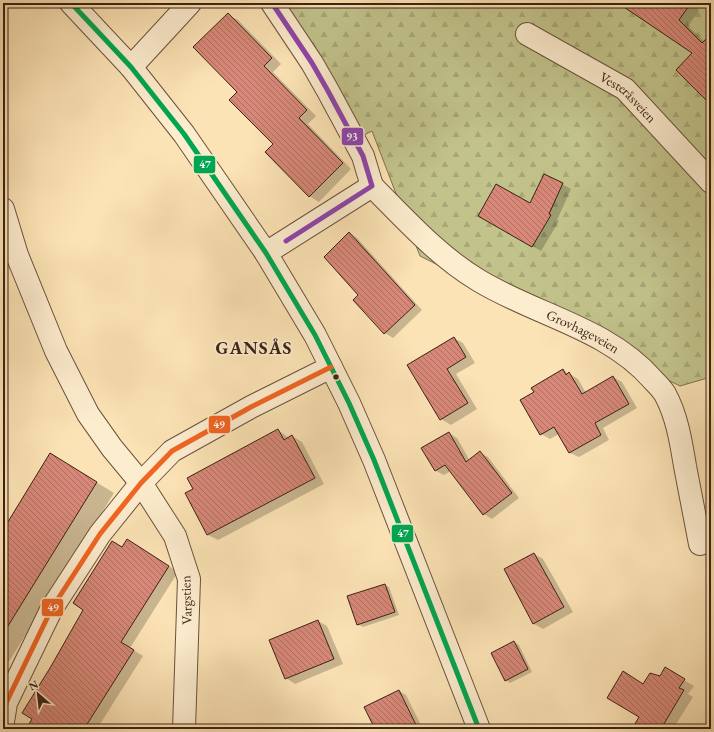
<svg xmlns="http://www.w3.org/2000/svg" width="714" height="732" font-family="'EB Garamond',serif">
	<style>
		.forest { fill: url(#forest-firs); stroke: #7e724f }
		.shadow { fill: #0003 }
		.building { fill: url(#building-back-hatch); stroke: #3b2213 }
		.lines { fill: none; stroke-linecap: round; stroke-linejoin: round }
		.minor-casing { stroke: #6b523c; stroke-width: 24 }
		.tertiary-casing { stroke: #6b523c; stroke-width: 24 }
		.minor { stroke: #fdedcf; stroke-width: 22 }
		.tertiary { stroke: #fdedcf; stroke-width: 22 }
		.bus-1-casing { stroke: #fdedcf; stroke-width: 8 }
		.bus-2-casing { stroke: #fdedcf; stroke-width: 8 }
		.bus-3-casing { stroke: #fdedcf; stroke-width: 8 }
		.bus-1 { stroke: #00a651; stroke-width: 5 }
		.bus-2 { stroke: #8e44ad; stroke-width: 5 }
		.bus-3 { stroke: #f26522; stroke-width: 5 }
		.bus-dot { fill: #3b2213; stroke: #fdedcf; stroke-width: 1.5 }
		.labels { text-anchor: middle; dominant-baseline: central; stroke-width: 3.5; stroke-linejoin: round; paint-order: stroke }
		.street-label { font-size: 14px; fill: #3b2213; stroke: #fdedcf }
		.district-label { font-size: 18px; font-weight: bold; letter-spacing: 1px; fill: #3b2213; stroke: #fdedcf }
		.line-badge { stroke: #fdedcf; stroke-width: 1.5 }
		.badge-label { font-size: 11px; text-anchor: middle; font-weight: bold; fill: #fff }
	</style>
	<defs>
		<pattern id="forest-firs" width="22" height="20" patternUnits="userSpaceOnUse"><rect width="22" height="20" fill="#c2c38b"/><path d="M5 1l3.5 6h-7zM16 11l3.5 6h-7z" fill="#a8a777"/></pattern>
		<pattern id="building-back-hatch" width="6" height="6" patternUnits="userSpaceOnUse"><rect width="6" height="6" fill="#d78878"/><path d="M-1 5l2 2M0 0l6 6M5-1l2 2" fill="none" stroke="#b06f61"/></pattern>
	</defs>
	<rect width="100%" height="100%" fill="#fce3b5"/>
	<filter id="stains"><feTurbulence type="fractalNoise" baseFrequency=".005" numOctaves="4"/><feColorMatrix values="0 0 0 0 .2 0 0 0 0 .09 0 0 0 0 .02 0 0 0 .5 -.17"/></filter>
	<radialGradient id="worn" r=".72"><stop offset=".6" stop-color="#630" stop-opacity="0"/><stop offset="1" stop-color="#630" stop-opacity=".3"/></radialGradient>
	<path class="forest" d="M285 3H711V377L680 386 420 256 372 131 356 139Z"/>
	<path class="shadow" d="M619 3H690L699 10 688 26 711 48V103L694 53Z
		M228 15 238 20 281 64 273 72 316 116 308 124 351 169 319 202 309 196 239 92Z
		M562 184 571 189 557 220 559 221 541 251 480 216 530 204Z
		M349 233 357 238 422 310 393 338 385 333 360 295Z
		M454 338 463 343 475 363 456 374 477 409 451 425 441 419 409 365Z
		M563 370 578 379 586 393 613 377 622 382 637 408 603 428 609 440 579 457 570 453 559 434 550 439 541 434 535 393Z
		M278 430 289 438 292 436 302 442 324 484 218 540 208 535 186 493Z
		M449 433 457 438 470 461 480 453 488 457 519 498 492 519 484 514 451 471 444 475 436 471Z
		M68 465 114 493 3 671V531Z
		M137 546 178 572 130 648 143 656 97 729H31L81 618 122 548Z
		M534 554 543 559 573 612 543 629 534 624 506 570Z
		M385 585 389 587 399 615 363 627 358 624Z
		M318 621 327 626 343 664 295 684 286 678Z
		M514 642 519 645 532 672 510 683 506 680Z
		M665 669 694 686 688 694 693 697 673 729H661L660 677Z
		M399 691 406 695 423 729H375L370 720Z"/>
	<path class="building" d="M618 3H691L679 20 702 43 711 34V105L676 70 692 53Z
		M228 13 272 58 264 66 307 110 299 118 343 163 309 197 265 152 273 144 229 100 237 92 193 47Z
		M544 174 563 183 549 214 551 215 532 247 478 216 496 184 530 203Z
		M349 232 415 305 384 334 353 300 358 295 324 257Z
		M454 337 466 357 447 369 468 403 440 420 407 365Z
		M563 369 566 375 569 372 582 394 613 376 629 404 595 423 601 435 569 453 554 427 540 435 520 400 534 392 531 388Z
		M278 429 284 440 292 435 315 478 207 535 185 493 193 489 187 478Z
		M449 432 466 462 480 451 512 493 483 515 445 465 435 471 421 448Z
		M50 453 97 482 3 634V530Z
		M127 539 169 566 121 642 134 650 84 729H26L32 719 22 713 50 668 83 610 73 603 112 541 122 547Z
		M534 553 564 607 533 624 504 569Z
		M385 584 395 612 357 625 347 596Z
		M318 620 334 659 285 679 269 640Z
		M514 641 528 669 505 681 491 653Z
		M665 667 685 679 679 688 684 690 661 729H632L639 717 607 698 623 671 643 684 650 673 660 676Z
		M399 690 418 729H375L364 707Z"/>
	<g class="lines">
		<g class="minor-casing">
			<g id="minor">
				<path id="s1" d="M527 34 625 89 711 182"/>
				<path d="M131 67 190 3"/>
				<path id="s2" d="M372 186C405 219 438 256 478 280 535 315 608 328 653 380 657 384 662 389 665 394 677 416 681 442 685 466 690 492 695 518 700 544"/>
				<path d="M3 209 17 255 56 351 88 414 112 448 141 483 175 536 189 579 184 729"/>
				<path d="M266 253 372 186 363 156 328 91 312 63 272 3"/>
				<path d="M3 722 6 703 52 608 100 534 141 483 172 451 251 407 331 367"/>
			</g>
		</g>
		<g class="tertiary-casing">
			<path id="tertiary" d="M71 3 131 67 184 134 266 253 315 335 349 403 374 460 479 729"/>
		</g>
		<use href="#minor" class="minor"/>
		<use href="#tertiary" class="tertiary"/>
		<g class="bus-1-casing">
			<path id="bus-1" d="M71 3 131 67 184 134 266 253 315 335 349 403 374 460 479 729"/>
		</g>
		<g class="bus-2-casing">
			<path id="bus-2" d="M272 3 312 63 328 91 363 156 372 186 286 241"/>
		</g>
		<g class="bus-3-casing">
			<path id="bus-3" d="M3 722 6 703 52 608 100 534 141 483 172 451 251 407 331 367"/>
		</g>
		<use href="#bus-1" class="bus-1"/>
		<use href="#bus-2" class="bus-2"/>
		<use href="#bus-3" class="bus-3"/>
	</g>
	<circle class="bus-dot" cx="336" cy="377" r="3.5"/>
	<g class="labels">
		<g class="street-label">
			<text stroke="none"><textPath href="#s1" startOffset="120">Vesteråsveien</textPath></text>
			<text stroke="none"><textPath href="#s2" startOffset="259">Grovhageveien</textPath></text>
			<text transform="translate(186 600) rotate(-92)">Vargstien</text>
		</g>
		<g class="district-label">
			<text x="254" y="347">GANSÅS</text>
		</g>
	</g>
	<g class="line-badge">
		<rect x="341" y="127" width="23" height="19" rx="4" fill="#8e44ad"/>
		<rect x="193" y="155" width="23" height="19" rx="4" fill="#00a651"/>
		<rect x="208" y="415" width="23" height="19" rx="4" fill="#f26522"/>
		<rect x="391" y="524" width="23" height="19" rx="4" fill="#00a651"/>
		<rect x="41" y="598" width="23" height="19" rx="4" fill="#f26522"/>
	</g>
	<g class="badge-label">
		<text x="352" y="140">93</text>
		<text x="205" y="168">47</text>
		<text x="219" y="428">49</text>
		<text x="403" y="537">47</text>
		<text x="53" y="611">49</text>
	</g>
	<rect width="714" height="732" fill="none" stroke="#fce3b5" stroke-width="16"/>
	<rect x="4" y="4" width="706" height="724" fill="none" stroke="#3b2213" stroke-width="2"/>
	<rect x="8" y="8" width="698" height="716" fill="none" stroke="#3b2213"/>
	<g transform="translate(38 694) rotate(332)" stroke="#fdedcf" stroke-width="3" paint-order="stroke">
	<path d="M0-3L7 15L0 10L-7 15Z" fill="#3b2213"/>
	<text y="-6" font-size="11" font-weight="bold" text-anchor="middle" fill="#3b2213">N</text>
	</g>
	<rect width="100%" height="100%" filter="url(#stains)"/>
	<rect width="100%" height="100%" fill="url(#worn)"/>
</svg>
